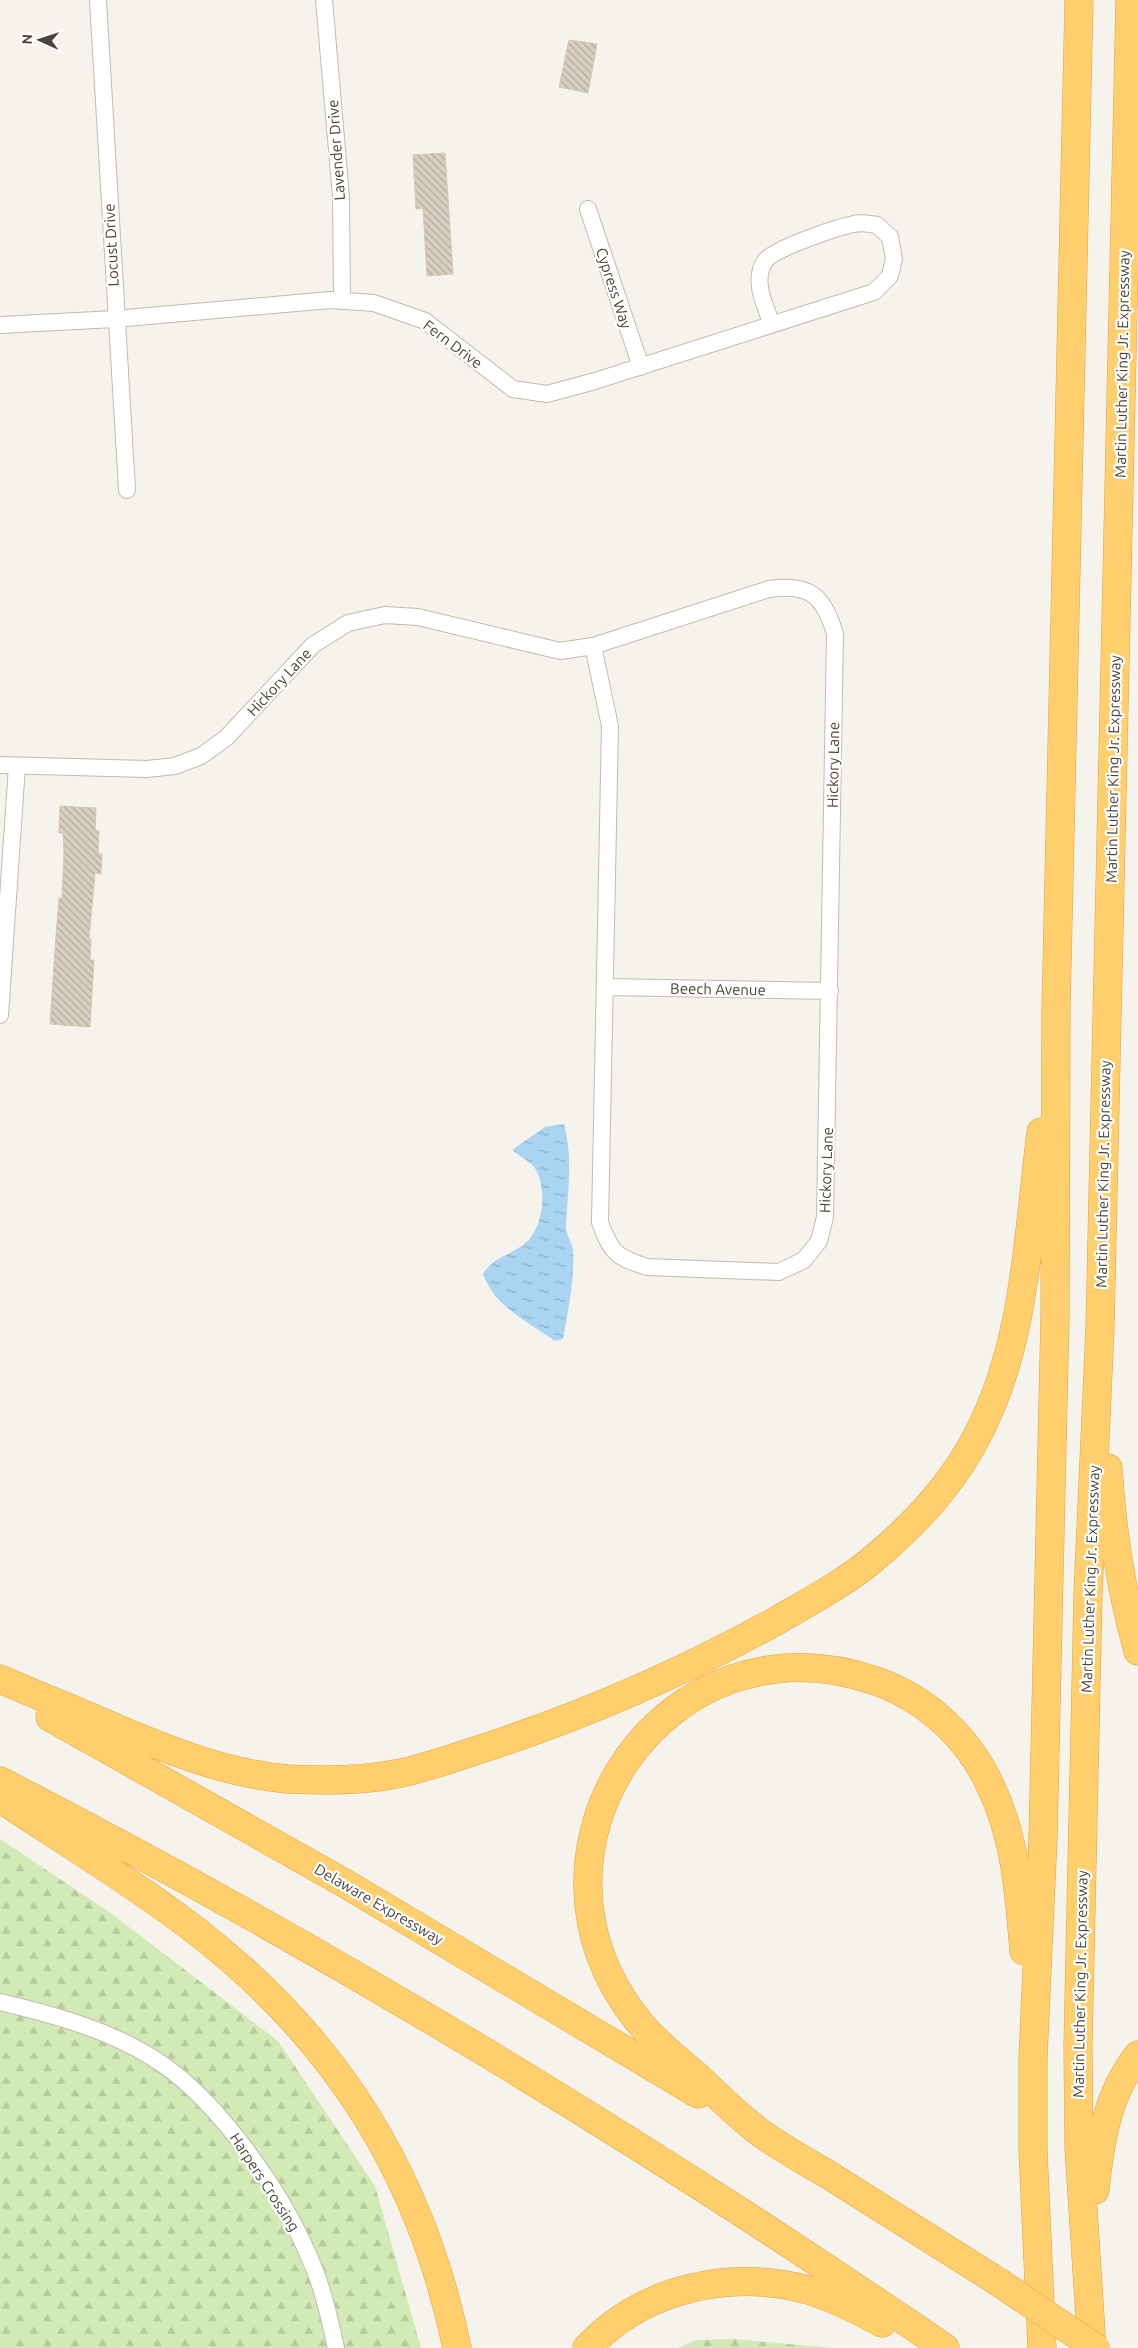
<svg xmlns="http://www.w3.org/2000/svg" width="1138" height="2348" font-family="Ubuntu,sans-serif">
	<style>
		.forest { fill: url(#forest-firs) }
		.water { fill: url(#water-ripples) }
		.building { fill: url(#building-back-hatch); stroke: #d3c7b4 }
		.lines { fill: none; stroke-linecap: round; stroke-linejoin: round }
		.minor-casing { stroke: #c2bbae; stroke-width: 18 }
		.motorway-casing { stroke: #e0a43c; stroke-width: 29 }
		.minor { stroke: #fff; stroke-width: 16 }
		.motorway { stroke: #ffcf6e; stroke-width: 28 }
		.motorway-bridge-casing { stroke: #e0a43c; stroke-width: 29; stroke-linecap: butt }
		.motorway-bridge { stroke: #ffcf6e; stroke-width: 28 }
		.labels { text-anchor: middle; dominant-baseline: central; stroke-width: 4.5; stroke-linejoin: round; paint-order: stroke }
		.street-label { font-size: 15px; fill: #4b4439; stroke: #fff }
	</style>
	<defs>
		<pattern id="forest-firs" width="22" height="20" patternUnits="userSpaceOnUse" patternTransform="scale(1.25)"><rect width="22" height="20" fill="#d2eab5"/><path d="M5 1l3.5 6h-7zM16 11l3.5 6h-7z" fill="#b6ca9c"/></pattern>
		<pattern id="water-ripples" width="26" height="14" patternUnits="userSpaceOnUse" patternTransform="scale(1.25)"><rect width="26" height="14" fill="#a9d4f2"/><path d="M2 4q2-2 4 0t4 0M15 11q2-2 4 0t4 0" fill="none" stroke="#8caec5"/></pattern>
		<pattern id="building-back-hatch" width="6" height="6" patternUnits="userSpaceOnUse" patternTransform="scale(1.25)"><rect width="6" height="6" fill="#d8cfc1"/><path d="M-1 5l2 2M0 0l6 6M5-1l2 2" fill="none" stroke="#b1aa9e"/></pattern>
	</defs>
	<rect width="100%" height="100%" fill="#f6f3ec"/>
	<path class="forest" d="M0 1839 112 1914 278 2041 375 2186 421 2348H0Z
		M735 2339 833 2348H678L696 2340Z"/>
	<path class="water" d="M564 1124C573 1157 568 1191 566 1224 565 1233 572 1242 573 1250 575 1277 568 1312 563 1339L555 1341C528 1322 494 1306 483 1274 494 1255 518 1254 531 1237 544 1220 546 1188 536 1170 532 1162 519 1156 512 1150L545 1127Z"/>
	<path class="building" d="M569 40 597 44 588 93 559 87Z
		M445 153 453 274 427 276 423 208 416 209 413 155Z
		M60 806 96 808 95 830 99 831 98 854H102L101 874 95 873 89 938 91 939 90 960H94L90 1027 50 1024 56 936 59 898H62L64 852 63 833H59Z"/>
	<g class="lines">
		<g class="minor-casing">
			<path id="minor" d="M98 0 127 490
				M324 0 341 196 342 301
				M588 209 641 367
				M0 325 115 319 330 300 374 303 425 321 513 389 547 394 595 381 874 292 890 276 894 259 890 237 877 225C870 224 861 222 854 224 838 227 773 249 765 261 752 280 765 306 772 324
				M0 765 147 769 175 766 201 756 226 738 313 645 348 623 385 615 418 617 560 651 593 646 769 589C810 583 824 596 835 634L825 1217 819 1241 804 1260 779 1272 647 1267C616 1257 611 1253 600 1222L610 726 593 646
				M606 987 830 991
				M0 1015 17 766
				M0 2002C55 2015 114 2031 162 2064 219 2103 281 2191 308 2254 322 2284 329 2316 336 2348"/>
		</g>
		<g class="motorway-casing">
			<path id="motorway" d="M1108 1468C1112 1531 1121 1591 1138 1651
				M0 1679C39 1696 79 1712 118 1729 173 1752 228 1774 288 1779 325 1781 364 1781 401 1773 433 1766 465 1754 496 1744 592 1712 687 1670 776 1621 808 1602 843 1584 872 1560 913 1526 952 1485 977 1436 1026 1344 1028 1234 1041 1132
				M50 1717 346 1884 698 2094
				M0 1781C327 1949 642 2141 945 2348
				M1 1799C66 1842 133 1883 195 1930 336 2039 421 2174 457 2348
				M1095 2190C1100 2142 1107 2094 1138 2055
				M997 2281C942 2246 887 2212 832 2177 806 2161 776 2146 753 2127 734 2112 716 2094 698 2077 678 2060 656 2043 639 2022 500 1851 666 1608 876 1681 927 1699 969 1738 991 1787 1016 1839 1019 1895 1024 1951
				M587 2348C643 2288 730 2269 808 2290 834 2298 858 2310 882 2323
				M1042 2348 1033 2151V2057L1043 1838 1055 1316 1056 1009 1079 0
				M1092 2348 1079 2148 1078 2045 1088 1594 1100 1328 1130 0"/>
		</g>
		<use href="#minor" class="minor"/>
		<use href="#motorway" class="motorway"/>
		<g class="motorway-bridge-casing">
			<path id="motorway-bridge" d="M997 2281 1096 2348"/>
		</g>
		<use href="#motorway-bridge" class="motorway-bridge"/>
	</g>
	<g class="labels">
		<g class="street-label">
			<text transform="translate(336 150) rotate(-94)">Lavender Drive</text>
			<text transform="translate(111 245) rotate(-93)">Locust Drive</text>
			<text transform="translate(614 288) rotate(72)">Cypress Way</text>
			<text transform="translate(453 344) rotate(37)">Fern Drive</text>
			<text transform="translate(1122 364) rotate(-89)">Martin Luther King Jr. Expressway</text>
			<text transform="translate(279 682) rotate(-47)">Hickory Lane</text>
			<text transform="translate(833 765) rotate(-89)">Hickory Lane</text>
			<text transform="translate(1113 769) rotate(-89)">Martin Luther King Jr. Expressway</text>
			<text transform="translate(718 989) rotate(1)">Beech Avenue</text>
			<text transform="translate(826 1170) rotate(-88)">Hickory Lane</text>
			<text transform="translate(1103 1174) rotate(-89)">Martin Luther King Jr. Expressway</text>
			<text transform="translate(1090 1579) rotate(-88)">Martin Luther King Jr. Expressway</text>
			<text transform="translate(379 1904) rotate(30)">Delaware Expressway</text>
			<text transform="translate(1080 1984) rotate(-89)">Martin Luther King Jr. Expressway</text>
			<text transform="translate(265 2182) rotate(57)">Harpers Crossing</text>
		</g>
	</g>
	<g transform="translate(40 40) rotate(273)" stroke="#ffffff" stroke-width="4" paint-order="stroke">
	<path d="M0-4L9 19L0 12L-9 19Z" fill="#4b4439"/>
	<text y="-8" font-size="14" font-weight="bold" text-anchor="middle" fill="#4b4439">N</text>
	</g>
</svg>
